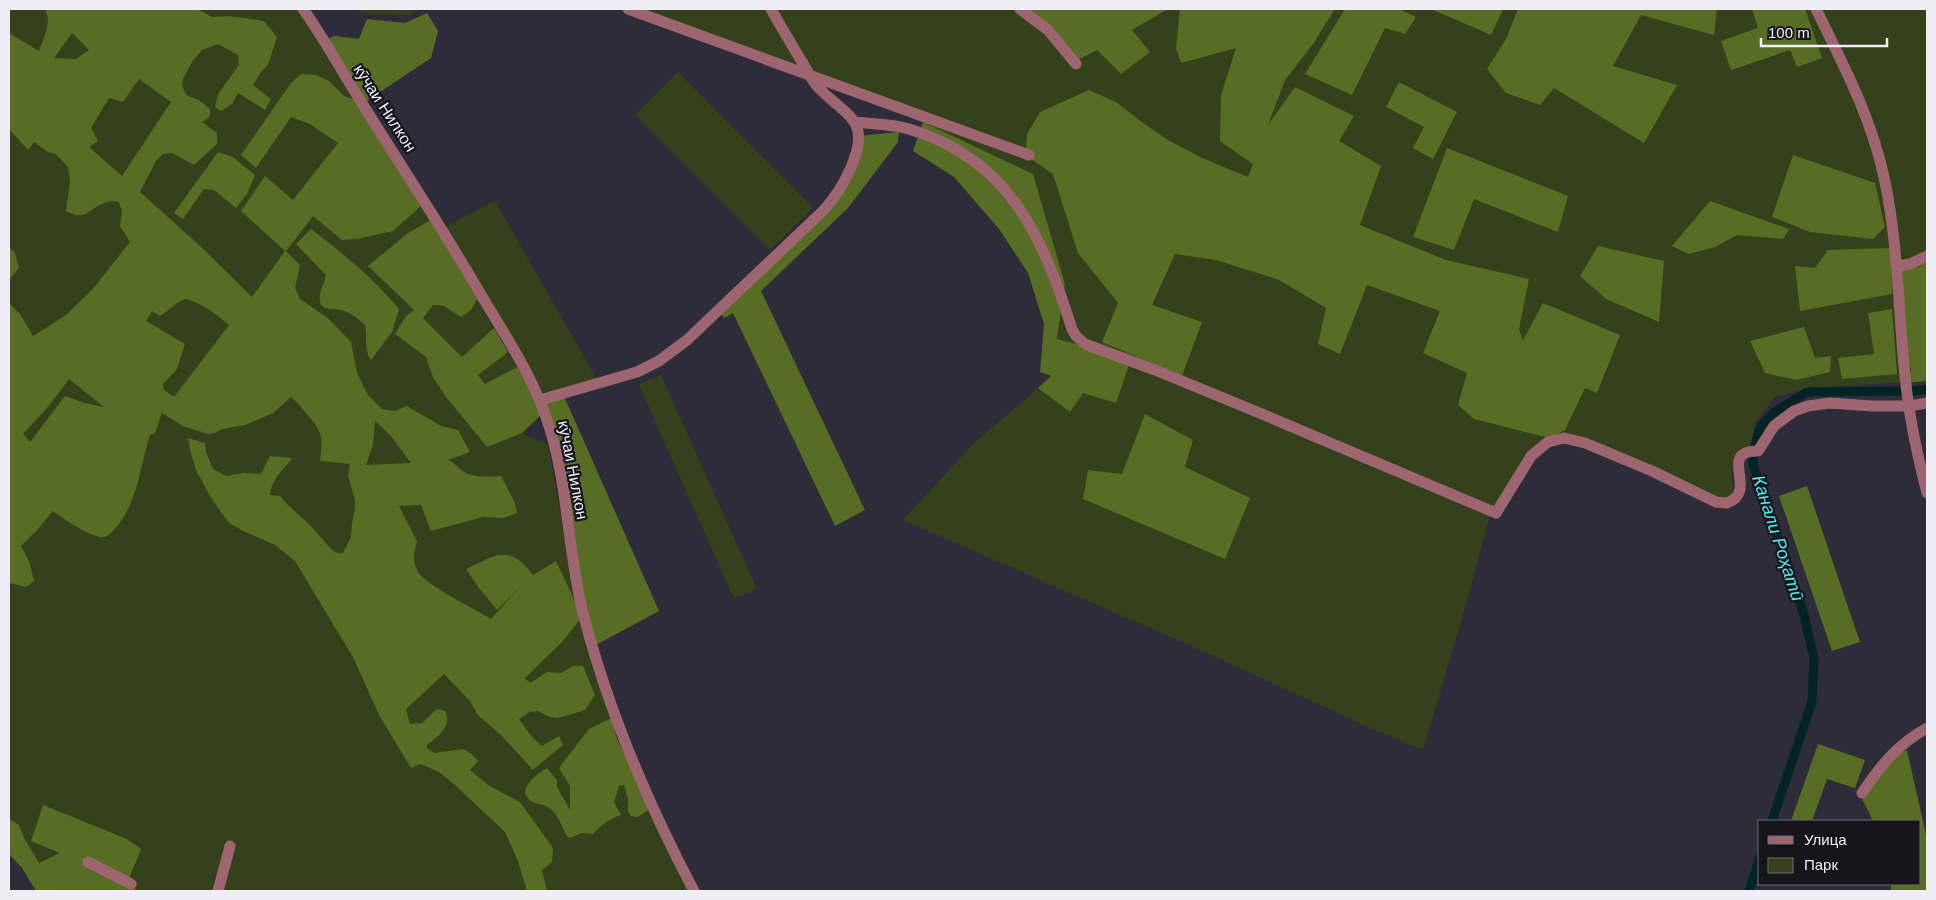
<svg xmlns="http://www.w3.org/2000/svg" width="1936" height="900" font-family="Helvetica,sans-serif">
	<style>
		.green { fill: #34411a }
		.forest { fill: #576d23; fill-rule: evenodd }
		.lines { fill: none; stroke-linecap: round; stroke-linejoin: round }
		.canal { stroke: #002424; stroke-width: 9 }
		.minor { stroke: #9d656f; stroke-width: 11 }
		.labels { text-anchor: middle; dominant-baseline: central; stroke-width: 4.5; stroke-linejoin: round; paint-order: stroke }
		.street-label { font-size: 16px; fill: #efeef7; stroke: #16151b }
		.water-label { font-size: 18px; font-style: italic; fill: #49f1f3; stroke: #16151b }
	</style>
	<rect width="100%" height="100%" fill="#2d2c38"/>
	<path class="green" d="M9 9H298L431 220 543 413 522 433 548 445 578 608 617 739 689 891H36L22 868 9 854Z
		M351 9H418L410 15 370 14Z
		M633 9H1927V381L1807 388 1775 397 1754 424 1751 452 1737 455C1728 468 1733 481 1734 496L1727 502 1606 452 1549 438 1491 511 1462 618 1423 750 1366 726 1189 645 903 520 973 444 1052 376 1065 284 923 122Z
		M678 72 813 208 770 250 635 115Z
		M495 201 599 383 542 400 445 227Z
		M661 375 757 589 734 599 639 385Z"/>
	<path class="forest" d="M45 9H197L212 17 229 16 264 21 277 37 268 65 261 72 253 85 271 99 265 110 238 93 232 104 221 111 215 107 218 94 239 65 238 55 218 44 202 50 192 62 183 79 182 85 186 95 199 100 210 109C211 117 208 119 202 122L217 133V144L194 165 172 153 163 154 156 161 140 192 198 244 252 297 285 251 241 211 265 176 293 200 338 143 310 124 291 117 256 168 241 155 291 83 301 74 317 75 329 81 344 96 355 100 422 205 393 231 357 239 342 240 313 216 286 251 300 265 295 288 300 299 328 318 351 342 357 373 368 395 382 409 395 411 407 406 441 426 458 430 470 452 448 460C454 462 456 466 461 470 470 478 489 477 501 476L515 503 517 513 504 518 483 517 431 531 421 505 399 506 417 541C414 551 412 562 418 572 425 584 476 610 491 619L521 586 497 610 479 588 466 569C497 555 508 543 533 575L556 561 578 608 581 618 562 642 525 678 530 683 547 672 561 673 573 666H583L595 695 585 710 576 713 558 718 550 717 538 711 530 712 519 719 532 737 542 746 559 736 563 745 533 770 502 736 478 715 470 701 444 674 406 709 410 724 422 723 437 709 445 711C453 727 438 736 427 745V748L434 753 463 749 472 754 478 761 470 770 488 785 520 802 553 848 552 862 542 870 547 891H527L518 861 505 832 455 785 439 772 421 764 411 768 379 715 354 659 295 561 275 545 243 531 228 522 210 496 196 470 190 450 188 438 205 443 206 452 213 469 226 476 243 473 261 474 270 456 292 458C283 470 271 480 270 495L280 496C290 509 298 513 309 524 319 534 325 544 336 553H343L351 537 352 523 355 509V501L348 475 350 464 320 461C323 436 323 433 307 414 301 408 298 402 291 397L273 413 245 425 222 429 215 433 208 434 183 426 162 413 155 433 150 435 147 445C139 475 135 508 113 531 110 533 108 537 104 537 93 539 62 518 53 511L38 529 21 546 29 561 34 581 26 587 9 583V303L20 314 33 336 66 315 92 290 130 242 120 226 122 211 119 202C115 201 110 201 107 202 89 207 87 223 66 211L70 182 68 167 56 154 48 152 34 142 28 150 9 129V33L39 51C44 37 52 23 45 9ZM72 33 89 50 76 59 54 58ZM139 79 171 102 122 176 89 147 98 141 91 128 109 98 123 102ZM186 299C203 304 216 314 229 325L174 397 164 390 163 384 177 369 185 344 146 321 152 311 160 316C170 310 175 302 186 299ZM69 379 104 407 85 403 65 396 30 442 23 434 47 408ZM375 421 391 436 411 463 366 465 373 445Z
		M1015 9H1168L1132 30 1150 52 1121 74 1097 50 1074 62 1052 37Z
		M1180 9H1335L1313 44 1285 80 1268 125 1295 87 1354 116 1339 141 1381 166 1360 225 1446 260 1529 279 1519 329 1523 340 1543 303 1620 335 1597 393 1585 388 1565 430 1549 438 1474 419 1458 405 1467 373 1423 353 1440 311 1367 285 1340 354 1318 344 1326 308 1279 280 1216 260 1175 254 1152 305 1202 322 1182 376 1102 342 1118 303 1078 253 1053 174 1025 155 1027 134 1040 112 1089 90 1116 102 1139 120 1168 140 1202 158 1248 177 1253 164 1220 141 1221 95 1236 48 1181 63 1176 48Z
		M1345 9H1399L1416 17 1405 34 1385 28 1352 95 1305 74Z
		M1431 9H1503L1491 35Z
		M1518 9H1717L1714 35 1641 15 1613 66 1677 85 1644 143 1554 88 1540 105 1506 93 1487 69 1506 39Z
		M1752 9H1805L1822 58 1797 67 1790 50 1731 70 1721 41 1758 28Z
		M427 13 438 31 431 58 365 102 326 40 334 36 359 39 367 19 405 23Z
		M1399 82 1457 112 1433 159 1413 148 1424 127 1386 107Z
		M923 122 1033 174 1065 284 1057 339 1131 359 1116 403 1083 393 1070 412 1038 388 1051 376 1040 372 1044 324 1028 273 999 229 954 177 913 151Z
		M899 132 898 142 848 208 761 291 865 510 835 526 733 313 724 318 719 311 834 203 856 136Z
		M1447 148 1568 196 1558 232 1474 199 1454 250 1413 237Z
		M218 152 233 157 255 175 247 194 236 208 214 190 204 189 183 219 174 213Z
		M1793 155 1875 183 1885 227 1873 239 1810 232 1772 217Z
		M1710 201 1789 229 1783 239 1737 235 1715 247 1689 254 1672 246Z
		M431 220 477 299 471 310 461 317 444 306 433 305 423 318 462 357 494 328 508 352 478 375 485 384 517 367 543 413 522 433 487 447 446 397 433 377 426 357 395 334 406 316 414 310 368 266 408 233Z
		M311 229C343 253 374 279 399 309L392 332 371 360C363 347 368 339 365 325 359 319 350 312 341 310 331 308 317 312 320 294 321 288 325 282 326 275L296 244Z
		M1598 246 1664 261 1659 322 1606 299 1580 276Z
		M9 247 15 253 19 268 9 280Z
		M1891 248 1892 294 1800 311 1795 266 1815 268 1828 250Z
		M1927 260V381L1908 383 1911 369 1901 348 1906 323 1899 299 1897 271 1919 267Z
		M1892 309 1897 374 1842 379 1838 358 1874 354 1868 313Z
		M1804 327 1815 358 1831 356 1830 372 1796 380 1765 373 1750 341Z
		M563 394 659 611 596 645 579 581 542 400Z
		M1145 414 1193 440 1185 467 1250 498 1225 559 1083 499 1088 470 1122 474Z
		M1807 486 1860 642 1832 651 1779 496Z
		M611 718 617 739 650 809 638 817 631 816 628 811V799L624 785 619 786 614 802 621 815C609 819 601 825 593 834L582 833 570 838 567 836C562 828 559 815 551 809 545 804 539 805 533 802 513 791 537 774 547 768L557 780V787L570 810V786L559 768 589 729Z
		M1818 744 1865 760 1855 788 1827 779 1812 821H1791Z
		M1907 750 1927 839V891H1891V884H1920V821H1873L1862 799 1886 759Z
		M43 805 127 839 141 849 128 881 137 891H36L22 868 9 854V819L19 825 24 838 39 863 60 853 31 841Z"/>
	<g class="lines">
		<path class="canal" d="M1772 821 1812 702 1814 658 1804 615 1753 464 1756 441 1761 426 1776 411 1807 392 1916 391 1927 389
			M1749 891 1760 858"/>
		<path class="minor" d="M303 9C324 38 341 70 360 100 399 163 440 224 477 288 501 329 530 371 546 417 568 479 567 546 582 609 607 708 647 802 694 891
			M628 9 1029 155
			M1020 9 1048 30 1076 64
			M1816 9C1843 64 1871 117 1884 177 1899 246 1898 316 1906 385 1910 421 1918 458 1927 493
			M854 122C874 124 896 124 915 131 1011 162 1044 240 1072 329L1076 336 1085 344 1155 370 1250 409 1496 513 1531 456 1548 442 1564 438 1585 443 1652 471 1716 502 1727 503C1760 491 1716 451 1758 451L1774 426 1794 411 1808 406 1830 403 1872 406H1909L1927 403
			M1897 266 1910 264 1927 256
			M540 400 637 372 659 361 687 340 824 210C840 192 871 143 853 120 843 107 827 98 816 85 811 78 807 70 802 62 792 45 781 27 771 9
			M1862 793C1881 765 1898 744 1927 728
			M88 862 131 884
			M218 891 230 846"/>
	</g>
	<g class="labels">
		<g class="street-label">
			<text transform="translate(385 108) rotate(57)">кӯчаи Нилкон</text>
			<text transform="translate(573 470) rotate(79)">кӯчаи Нилкон</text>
		</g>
		<g class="water-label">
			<text transform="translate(1778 538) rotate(72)">Канали Роҳатӣ</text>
		</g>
	</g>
	<rect width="1936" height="900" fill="none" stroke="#efeef7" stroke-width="20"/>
	<rect x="1758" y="820" width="162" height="65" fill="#16151b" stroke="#6d6c73"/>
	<rect x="1768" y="836" width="25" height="8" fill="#9d656f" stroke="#6d6c73"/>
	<text x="1804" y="845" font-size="15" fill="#efeef7">Улица</text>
	<rect x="1768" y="858" width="25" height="15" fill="#34411a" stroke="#6d6c73"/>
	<text x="1804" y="870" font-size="15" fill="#efeef7">Парк</text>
	<path d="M1761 38v8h126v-8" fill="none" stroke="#efeef7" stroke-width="2.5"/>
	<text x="1768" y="38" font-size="15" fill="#efeef7" stroke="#16151b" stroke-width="4" paint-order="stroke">100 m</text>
</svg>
